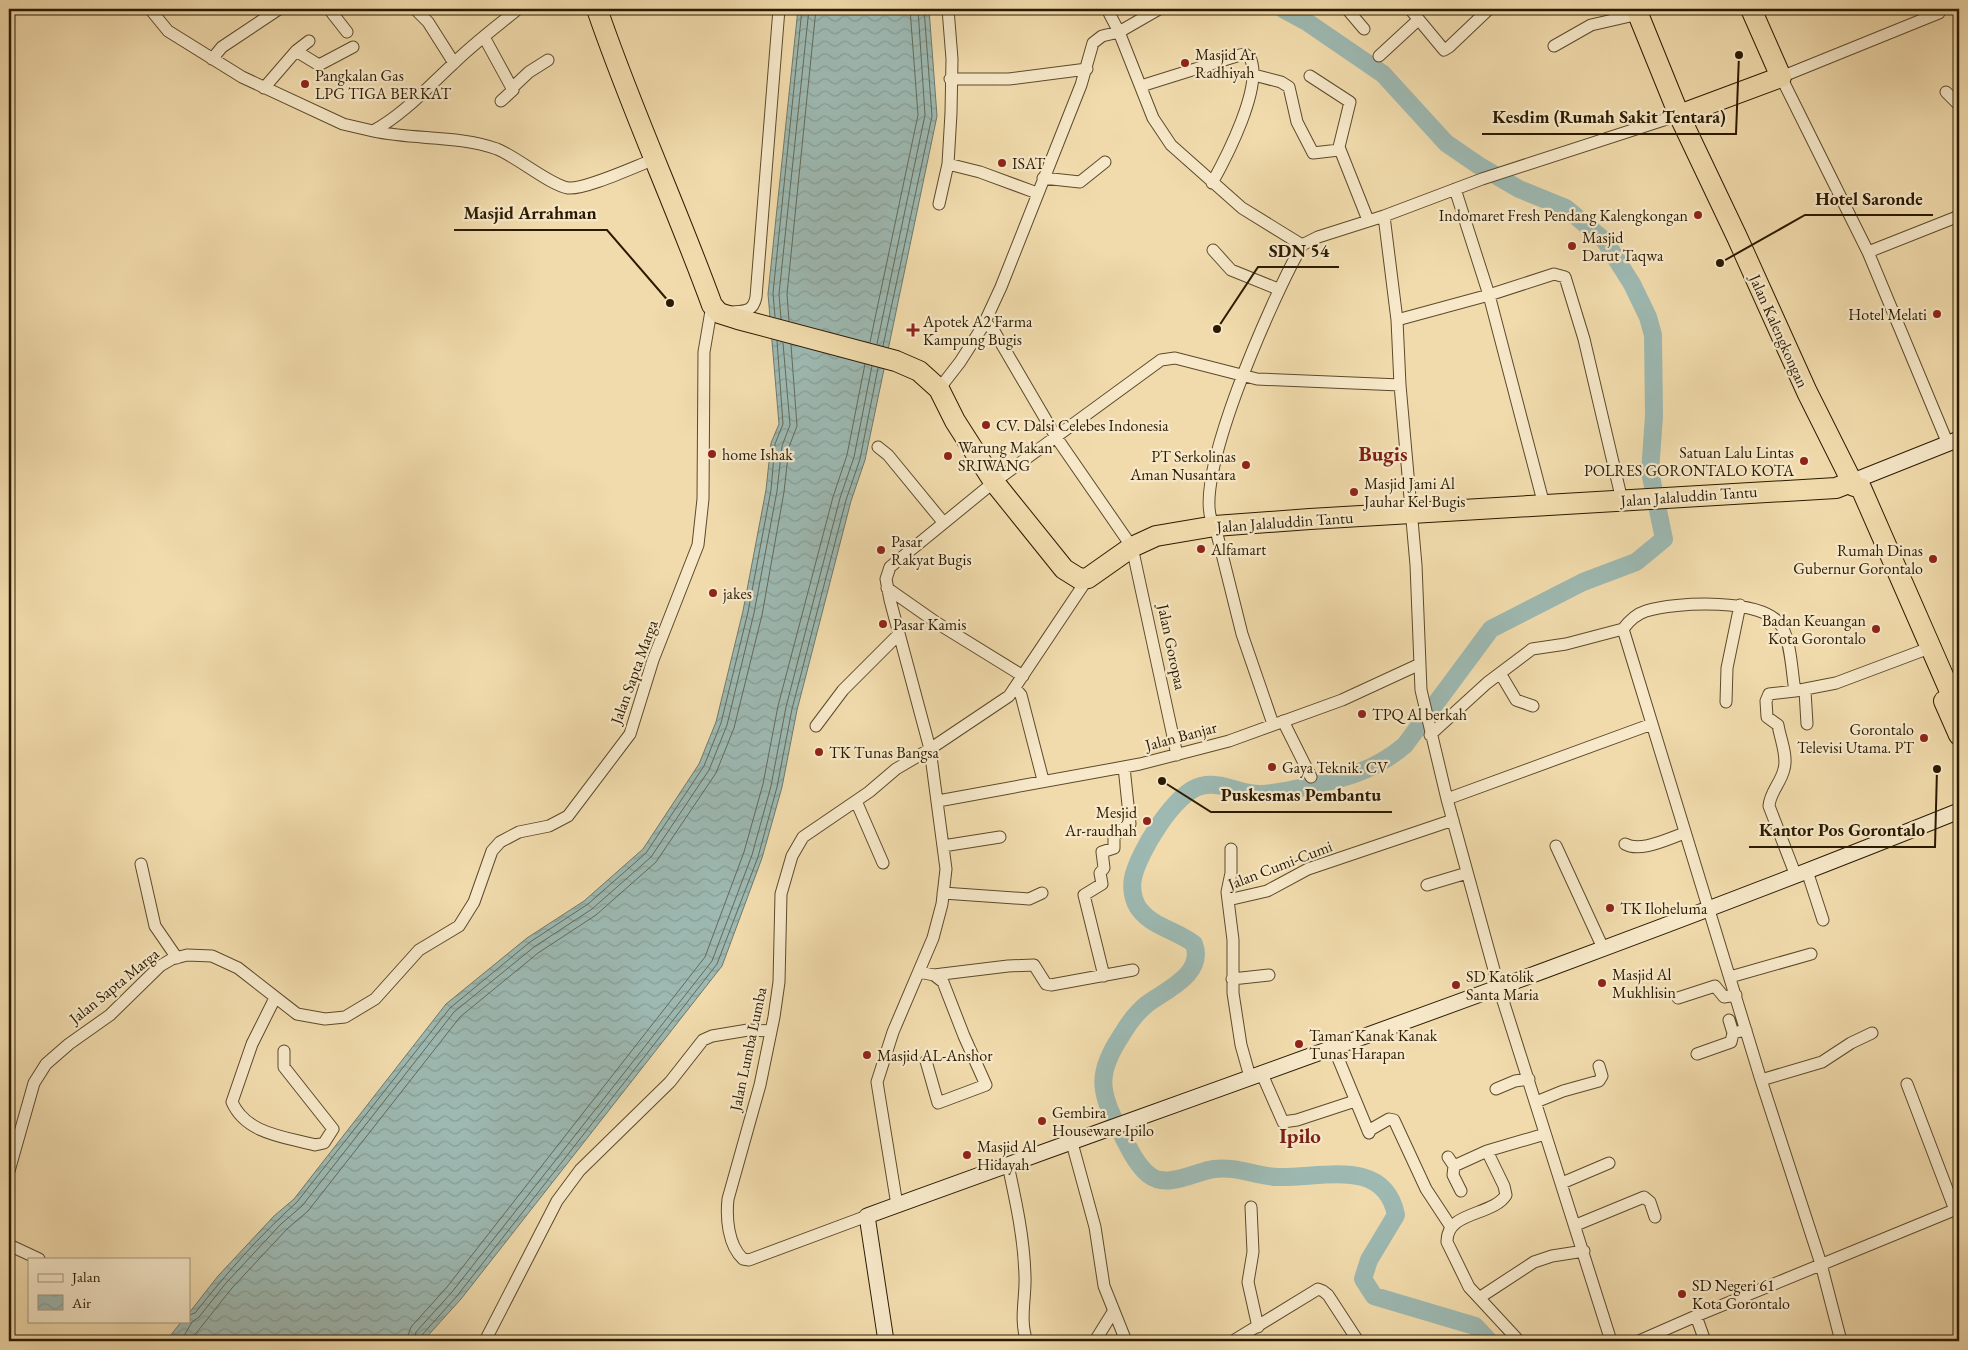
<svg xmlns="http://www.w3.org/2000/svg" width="1968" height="1350" font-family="'EB Garamond',serif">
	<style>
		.water { fill: url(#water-waves); stroke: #6f796b }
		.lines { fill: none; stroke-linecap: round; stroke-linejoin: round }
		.shore { stroke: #646a59; stroke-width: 1 }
		.river { stroke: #9db9b2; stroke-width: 18 }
		.street-casing { stroke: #5c4a2b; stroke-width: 13 }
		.secondary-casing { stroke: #2b1a00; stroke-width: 17 }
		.highway-casing { stroke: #2b1a00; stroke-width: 22 }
		.street { stroke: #f6e8c9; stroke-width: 11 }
		.secondary { stroke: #f6e8c9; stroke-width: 15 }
		.highway { stroke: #f1dbac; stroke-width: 20 }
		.poi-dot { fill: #8f2418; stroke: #f6e8c9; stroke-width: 2 }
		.labels { text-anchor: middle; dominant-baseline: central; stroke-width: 4.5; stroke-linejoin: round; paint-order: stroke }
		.poi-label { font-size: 16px; fill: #2b1a00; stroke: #f6e8c9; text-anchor: start }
		.street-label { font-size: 16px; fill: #2b1a00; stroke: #f6e8c9 }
		.district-label { font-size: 21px; font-weight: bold; fill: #7a1f14; stroke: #f6e8c9 }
		.leader { fill: none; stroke: #2b1a00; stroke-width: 2 }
		.callout-dot { fill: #2b1a00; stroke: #f6e8c9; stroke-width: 2 }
		.callout-label { font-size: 18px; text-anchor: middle; font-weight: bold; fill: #2b1a00; stroke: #f6e8c9; stroke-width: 4.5; stroke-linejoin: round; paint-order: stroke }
	</style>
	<defs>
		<pattern id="water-waves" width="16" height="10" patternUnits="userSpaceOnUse" patternTransform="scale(1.25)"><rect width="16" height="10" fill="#9db9b2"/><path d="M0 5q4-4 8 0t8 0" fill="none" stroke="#879e97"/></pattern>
	</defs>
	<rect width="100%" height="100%" fill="#f1dbac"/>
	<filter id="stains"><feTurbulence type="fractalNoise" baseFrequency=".004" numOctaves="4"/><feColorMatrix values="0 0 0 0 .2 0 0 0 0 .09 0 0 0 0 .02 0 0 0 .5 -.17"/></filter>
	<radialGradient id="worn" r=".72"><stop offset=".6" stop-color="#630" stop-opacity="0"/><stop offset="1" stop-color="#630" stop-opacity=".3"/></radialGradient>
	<path class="water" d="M798 9H929L937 116 865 460 851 501 797 710 782 787 762 858 722 966 461 1299 423 1341H166L182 1321H189V1313L218 1276 274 1216 294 1199 446 1004 527 938 584 901 643 849 699 764 716 722 743 611 766 490 771 443 779 424 768 294Z"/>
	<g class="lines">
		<path class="shore" d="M775 317 773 293 802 9
			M781 319 779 294 809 9
			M789 321 787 294 816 9
			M870 342 918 115 910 9
			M877 344 925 115 918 9
			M883 346 932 116 924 9
			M189 1315 195 1313C226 1274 259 1236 297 1202L450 1008 530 942 588 904 646 853 704 766 721 723 748 612 771 490 775 444 783 424 777 341
			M181 1341 192 1322 199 1317 226 1283 281 1224 302 1206 454 1012 534 947 592 909 651 857 709 770 727 725 754 613 777 491 782 446 790 425 783 343
			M190 1341 232 1288 287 1229 308 1211 460 1017 538 953 596 915 656 862 716 773 734 728 762 615 784 492 789 447 797 426 791 345
			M406 1341 411 1327 447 1287 705 957 744 852 763 784 778 706 833 497 847 455 865 364
			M414 1341 416 1332 452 1292 712 961 752 855 771 786 786 707 840 498 854 457 872 366
			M420 1341 421 1336 457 1296 717 964 758 857 777 787 792 709 846 500 860 459 878 368"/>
		<path class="river" d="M1283 9 1307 22 1383 74 1446 143 1478 165 1519 189 1566 208 1605 241 1632 284 1648 317 1653 335 1654 416 1650 472 1664 539 1636 562 1583 582 1491 629 1405 745C1375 771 1342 779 1305 787 1290 790 1275 794 1260 794 1239 794 1222 781 1201 786 1175 792 1138 853 1133 878 1131 888 1133 902 1140 910 1153 927 1178 931 1194 944 1205 974 1166 990 1147 1004 1136 1013 1128 1024 1121 1036 1098 1071 1098 1090 1118 1127 1126 1142 1135 1164 1149 1175 1167 1189 1194 1172 1214 1169 1236 1166 1256 1176 1277 1177 1319 1179 1384 1156 1396 1215L1369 1260 1363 1279 1374 1296 1475 1326 1489 1341"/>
		<g class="street-casing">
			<path id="street" d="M150 9 168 31 242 77 343 124 373 131C404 114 427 88 453 64 473 44 496 27 518 9
				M329 9 347 32
				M415 9 428 22 454 63
				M1107 9 1119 32 1153 118 1171 145 1242 208 1302 245
				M1347 9 1364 29
				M1410 9 1444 50 1449 47 1489 9
				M1939 13 1781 77 1868 252 1948 444
				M484 37 513 90 501 101
				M1554 46 1591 25 1639 14
				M296 51 319 65 353 47
				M1379 56 1418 20
				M212 59 222 47 279 9
				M1254 75 1281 82 1289 87 1297 122 1313 153 1339 150
				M1310 76 1350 102 1339 147 1368 220
				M950 79H1009L1087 69
				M1141 86 1240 55 1245 54 1250 58C1264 85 1226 158 1212 183
				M264 88 296 51 309 41
				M512 88 529 72 548 60
				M1946 92 1959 105
				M373 131C414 140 458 135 497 149 517 157 550 185 568 188 585 190 636 166 655 159
				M948 164 980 172 1037 193
				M1043 178 1080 182 1105 162
				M1455 189 1489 295 1544 505
				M939 204 948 164 951 113 952 59 948 9
				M1384 216 1397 320 1400 385 1416 565 1421 690 1447 799 1499 988 1611 1341
				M1213 250 1231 270 1278 289
				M1868 252 1959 216
				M731 312C745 311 753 312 756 297L779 9
				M1397 320 1489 295 1554 274 1565 277 1584 339 1620 492
				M983 326 987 324 994 331 1056 437 1132 547 1177 755
				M939 389 960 362 983 326 1001 287 1081 85 1093 43 1102 36 1119 32 1159 9
				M878 447 888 455 943 522
				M887 588 937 623 1023 676
				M1500 673 1516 700 1533 706
				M1015 688 1021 695 1043 780
				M1795 691 1769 694 1766 701 1767 717 1778 725C1780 738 1788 756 1784 769 1781 783 1770 792 1769 806L1796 876
				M1805 691 1807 724
				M1726 702 1727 668 1740 605
				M1283 721 1311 777
				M1273 724 1242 634 1215 526C1185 491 1276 291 1299 251L1302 245 1318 237 1384 216 1482 179 1679 115
				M816 726 843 690 898 635
				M1430 735 1487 683 1532 649 1566 644 1623 629
				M1447 799 1652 724
				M856 801 883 863
				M938 801 1140 764 1229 741 1342 700 1420 664
				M1625 844C1641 853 1669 838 1685 833
				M943 846 1000 837
				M1556 846 1603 948
				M141 864 155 926 177 958
				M1807 871 1823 920
				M1427 885 1467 873
				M943 893 1029 899 1042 893
				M1228 900 1227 892 1231 873V849
				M919 972 934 975 943 982 964 1036 986 1085 938 1103 926 1061
				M934 975 1008 966 1034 965 1046 984 1051 985 1133 970
				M1104 976 1084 895 1102 884 1100 873 1104 868 1102 852 1114 848V836L1130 824 1124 767
				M1730 977 1811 954
				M1232 979 1269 975
				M275 998 252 1044 232 1102C246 1134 285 1137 315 1145L324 1143 333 1129 284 1067V1051
				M1678 998 1715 986 1724 997 1736 995
				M1729 1020 1733 1033
				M1333 1046 1369 1133
				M1697 1054 1731 1042 1733 1033 1746 1030
				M1261 1072 1283 1122 1297 1120 1355 1101
				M1250 1077 1241 1045 1233 993V940L1228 900 1267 891 1308 869 1453 820
				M1761 1080 1822 1062 1851 1043 1872 1033
				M1907 1084 1955 1210
				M1496 1089 1515 1081 1529 1079
				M1536 1102 1563 1091 1599 1081 1602 1076 1599 1066
				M1368 1131 1389 1119 1394 1120 1426 1189 1451 1227
				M1072 1143 1095 1227 1104 1286 1126 1341
				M1487 1151 1504 1186 1506 1195C1493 1216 1446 1211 1447 1242L1469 1287 1519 1341
				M1448 1157 1454 1166 1487 1151 1545 1134
				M1008 1165C1016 1202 1024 1238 1025 1276 1026 1297 1019 1321 1027 1341
				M1454 1166 1453 1175 1461 1191
				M9 1171 34 1083 46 1064 69 1044 110 1015 160 966 172 959 187 955 212 956 238 968 297 1014 325 1019 345 1017 375 999 419 950 459 926 474 902 492 851 500 842 519 832 549 826 568 816 630 734 653 660 698 545 703 499 704 352 712 305
				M1562 1183 1609 1163
				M897 1205 877 1082 893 1032 933 938 942 904 946 869 930 749 1009 696 1088 578
				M1251 1207 1253 1252 1248 1282 1258 1327
				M867 1216 749 1260 743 1259C728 1245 726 1218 728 1199L760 1085 774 1017 779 982 781 894 792 856 803 837 869 792 896 769 930 749 890 600 886 579 890 567 994 482 1161 360 1175 358 1257 379 1400 385
				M1576 1225 1644 1197 1650 1202 1655 1217
				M9 1245 39 1259
				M1479 1298 1534 1262 1552 1256 1584 1251
				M1696 1316 1705 1341
				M485 1341 557 1201 580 1170 670 1082 703 1040 712 1036 748 1030 771 1031
				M1095 1341 1113 1312
				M1233 1341 1318 1289 1323 1291 1328 1295 1358 1341
				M1639 1341 1696 1316 1959 1208
				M1841 1341 1821 1264 1761 1080 1623 629C1629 621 1636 614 1646 611 1674 602 1766 597 1782 627 1791 642 1792 674 1795 691L1836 683 1932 647"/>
		</g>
		<g class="secondary-casing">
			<path id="secondary" d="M1851 482 1959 439
				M886 1341 867 1216C1232 1083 1599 956 1959 811"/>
		</g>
		<g class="highway-casing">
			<path id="highway" d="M597 9C631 109 676 206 712 305L719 313 738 319 896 361 919 371 939 389 955 421 994 482 1064 569 1080 579 1088 578 1132 547 1156 536 1215 526 1310 519 1836 488 1851 482
				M1636 9 1679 115 1737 237 1807 392 1854 486 1861 488 1959 712
				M1679 115 1781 77 1751 9
				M1944 701 1959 735"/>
		</g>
		<use href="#street" class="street"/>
		<use href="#secondary" class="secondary"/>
		<use href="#highway" class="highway"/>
	</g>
	<g class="poi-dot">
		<circle cx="1185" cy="63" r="5"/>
		<circle cx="305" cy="84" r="5"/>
		<circle cx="1002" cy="163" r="5"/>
		<circle cx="1698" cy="215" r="5"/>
		<circle cx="1572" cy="246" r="5"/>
		<circle cx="1937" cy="314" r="5"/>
		<path d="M910.5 322.5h5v5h5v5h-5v5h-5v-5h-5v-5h5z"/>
		<circle cx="986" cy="425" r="5"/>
		<circle cx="712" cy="454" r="5"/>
		<circle cx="948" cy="456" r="5"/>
		<circle cx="1804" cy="461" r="5"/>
		<circle cx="1246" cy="465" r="5"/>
		<circle cx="1354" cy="492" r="5"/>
		<circle cx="1201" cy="549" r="5"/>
		<circle cx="881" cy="550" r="5"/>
		<circle cx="1933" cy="559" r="5"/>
		<circle cx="713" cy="593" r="5"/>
		<circle cx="883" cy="624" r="5"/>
		<circle cx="1876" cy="629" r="5"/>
		<circle cx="1362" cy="714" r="5"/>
		<circle cx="1924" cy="738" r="5"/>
		<circle cx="819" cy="752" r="5"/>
		<circle cx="1272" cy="767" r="5"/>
		<circle cx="1147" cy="821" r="5"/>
		<circle cx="1610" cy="908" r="5"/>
		<circle cx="1602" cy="983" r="5"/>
		<circle cx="1456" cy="985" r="5"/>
		<circle cx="1299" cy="1044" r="5"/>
		<circle cx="867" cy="1055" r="5"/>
		<circle cx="1042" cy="1121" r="5"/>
		<circle cx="967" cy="1155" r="5"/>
		<circle cx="1682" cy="1294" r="5"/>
	</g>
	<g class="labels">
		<g class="poi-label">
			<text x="1195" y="54">Masjid Ar<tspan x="1195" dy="18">Radhiyah</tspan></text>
			<text x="315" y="75">Pangkalan Gas<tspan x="315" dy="18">LPG TIGA BERKAT</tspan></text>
			<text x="1012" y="163">ISAT</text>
			<text x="1688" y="215" text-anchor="end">Indomaret Fresh Pendang Kalengkongan</text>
			<text x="1582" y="237">Masjid<tspan x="1582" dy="18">Darut Taqwa</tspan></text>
			<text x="1927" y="314" text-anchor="end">Hotel Melati</text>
			<text x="923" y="321">Apotek A2 Farma<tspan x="923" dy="18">Kampung Bugis</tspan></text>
			<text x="996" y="425">CV. Dalsi Celebes Indonesia</text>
			<text x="958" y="447">Warung Makan<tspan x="958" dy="18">SRIWANG</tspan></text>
			<text x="1794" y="452" text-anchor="end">Satuan Lalu Lintas<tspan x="1794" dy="18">POLRES GORONTALO KOTA</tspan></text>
			<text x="722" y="454">home Ishak</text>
			<text x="1236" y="456" text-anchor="end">PT Serkolinas<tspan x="1236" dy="18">Aman Nusantara</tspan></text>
			<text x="1364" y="483">Masjid Jami Al<tspan x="1364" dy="18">Jauhar Kel Bugis</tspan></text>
			<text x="891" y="541">Pasar<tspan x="891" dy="18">Rakyat Bugis</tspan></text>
			<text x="1211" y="549">Alfamart</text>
			<text x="1923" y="550" text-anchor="end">Rumah Dinas<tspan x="1923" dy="18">Gubernur Gorontalo</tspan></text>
			<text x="723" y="593">jakes</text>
			<text x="1866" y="620" text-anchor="end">Badan Keuangan<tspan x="1866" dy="18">Kota Gorontalo</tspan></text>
			<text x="893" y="624">Pasar Kamis</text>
			<text x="1372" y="714">TPQ Al berkah</text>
			<text x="1914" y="729" text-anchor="end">Gorontalo<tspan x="1914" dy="18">Televisi Utama. PT</tspan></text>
			<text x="829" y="752">TK Tunas Bangsa</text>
			<text x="1282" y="767">Gaya Teknik. CV</text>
			<text x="1137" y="812" text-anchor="end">Mesjid<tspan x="1137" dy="18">Ar-raudhah</tspan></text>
			<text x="1620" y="908">TK Iloheluma</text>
			<text x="1612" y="974">Masjid Al<tspan x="1612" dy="18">Mukhlisin</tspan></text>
			<text x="1466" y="976">SD Katolik<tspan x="1466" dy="18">Santa Maria</tspan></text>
			<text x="1309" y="1035">Taman Kanak Kanak<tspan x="1309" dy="18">Tunas Harapan</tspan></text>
			<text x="877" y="1055">Masjid AL-Anshor</text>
			<text x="1052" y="1112">Gembira<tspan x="1052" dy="18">Houseware Ipilo</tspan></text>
			<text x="977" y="1146">Masjid Al<tspan x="977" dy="18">Hidayah</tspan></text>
			<text x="1692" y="1285">SD Negeri 61<tspan x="1692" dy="18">Kota Gorontalo</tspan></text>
		</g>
		<g class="street-label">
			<text transform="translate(1779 331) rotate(66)">Jalan Kalengkongan</text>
			<text transform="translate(1689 496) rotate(-4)">Jalan Jalaluddin Tantu</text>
			<text transform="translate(1285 522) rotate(-4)">Jalan Jalaluddin Tantu</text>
			<text transform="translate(1172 647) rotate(78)">Jalan Goropaa</text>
			<text transform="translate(634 672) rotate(-70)">Jalan Sapta Marga</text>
			<text transform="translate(1181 736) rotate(-15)">Jalan Banjar</text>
			<text transform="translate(1280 865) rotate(-21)">Jalan Cumi-Cumi</text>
			<text transform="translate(114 986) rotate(-39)">Jalan Sapta Marga</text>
			<text transform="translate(748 1049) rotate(-78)">Jalan Lumba Lumba</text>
		</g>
		<g class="district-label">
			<text x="1383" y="453">Bugis</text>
			<text x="1300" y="1135">Ipilo</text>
		</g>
	</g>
	<path class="leader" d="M1739 55L1736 134H1482M1720 263L1805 215H1933M670 303L607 230H454M1217 329L1258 267H1339M1162 781L1211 812H1392M1937 769L1935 847H1749"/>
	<g class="callout-dot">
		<circle cx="1739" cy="55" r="5"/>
		<circle cx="1720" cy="263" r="5"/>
		<circle cx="670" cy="303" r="5"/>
		<circle cx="1217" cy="329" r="5"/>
		<circle cx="1162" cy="781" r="5"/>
		<circle cx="1937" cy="769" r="5"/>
	</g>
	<g class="callout-label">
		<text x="1609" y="123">Kesdim (Rumah Sakit Tentara)</text>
		<text x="1869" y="205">Hotel Saronde</text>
		<text x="530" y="219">Masjid Arrahman</text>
		<text x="1299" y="257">SDN 54</text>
		<text x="1301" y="801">Puskesmas Pembantu</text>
		<text x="1842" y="836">Kantor Pos Gorontalo</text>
	</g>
	<rect width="1968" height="1350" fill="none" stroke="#f1dbac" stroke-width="30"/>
	<rect x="10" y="10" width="1948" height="1330" fill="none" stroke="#2b1a00" stroke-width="2.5"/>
	<rect x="15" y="15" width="1938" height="1320" fill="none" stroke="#2b1a00"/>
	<rect x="28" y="1258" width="162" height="65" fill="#f6e8c9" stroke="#a59679"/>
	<rect x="38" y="1274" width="25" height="8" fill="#f6e8c9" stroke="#a59679"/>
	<text x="72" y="1282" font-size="15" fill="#2b1a00">Jalan</text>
	<rect x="38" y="1295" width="25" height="15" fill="url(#water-waves)" stroke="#a59679"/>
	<text x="72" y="1308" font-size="15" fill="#2b1a00">Air</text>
	<rect width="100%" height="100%" filter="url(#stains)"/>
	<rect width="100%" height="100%" fill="url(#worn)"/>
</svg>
